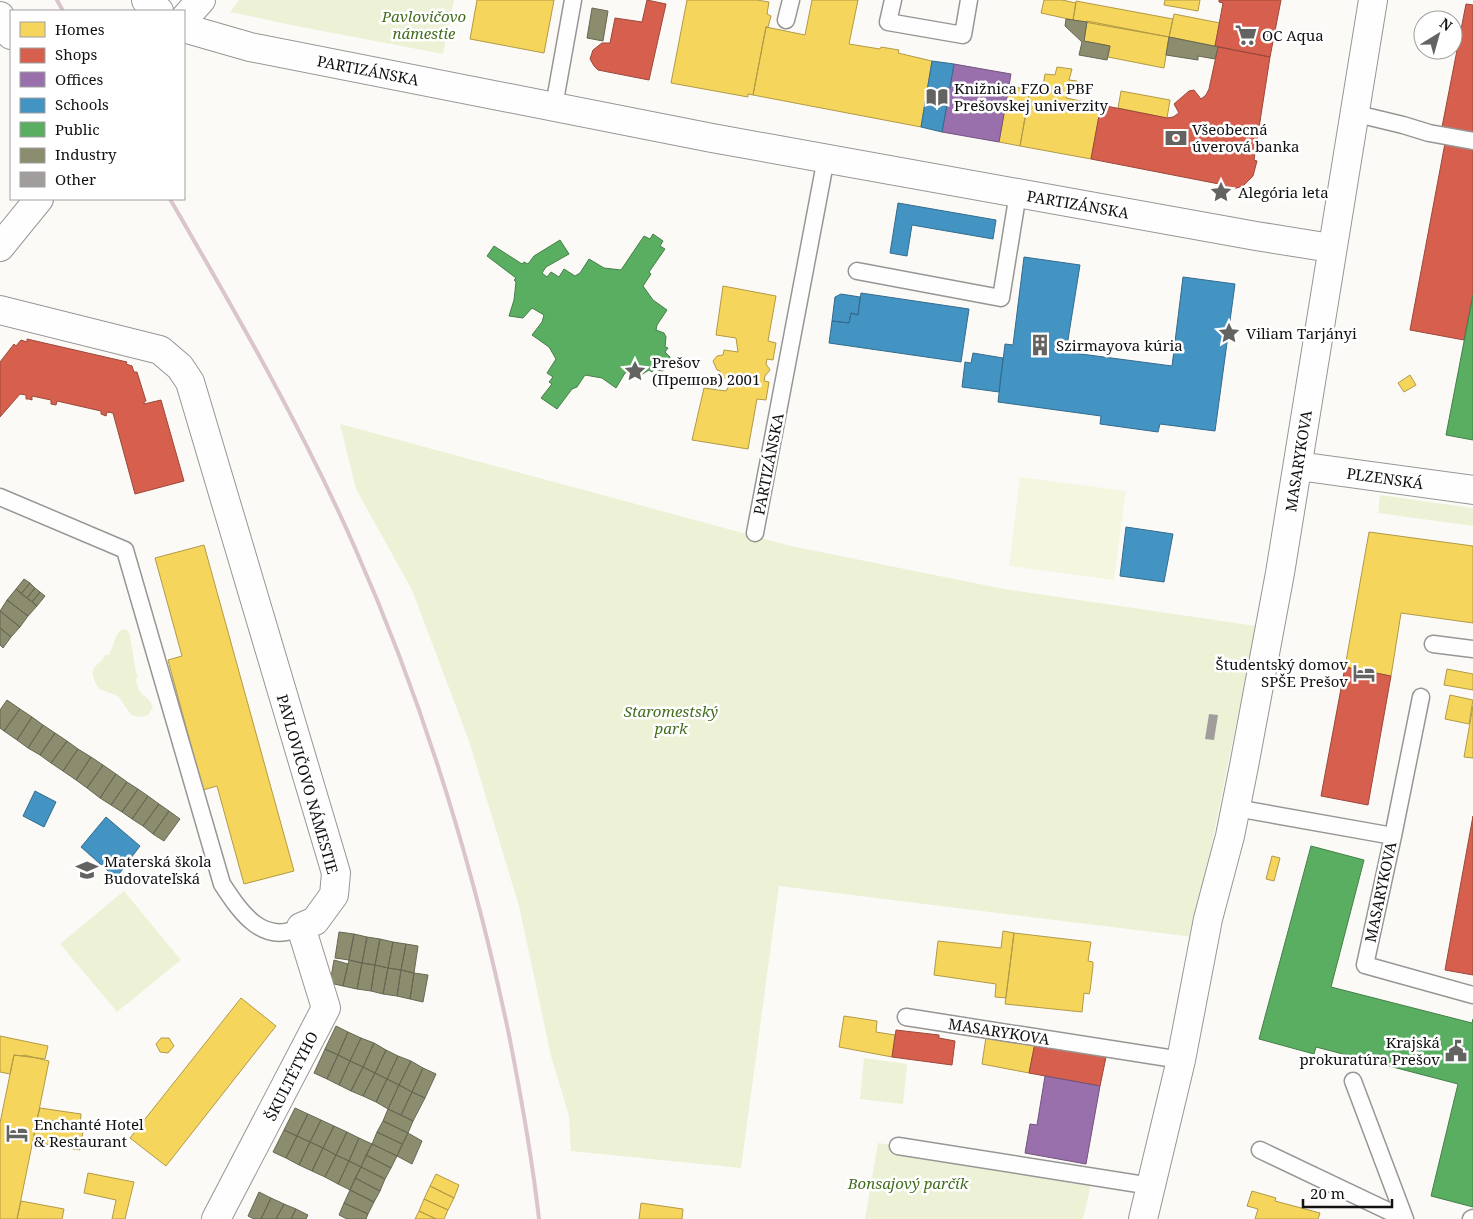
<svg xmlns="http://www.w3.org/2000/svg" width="1473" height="1219" font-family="'Noto Serif',serif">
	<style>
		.green { fill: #edf2d6 }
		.pitch { fill: #f5f6e0 }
		.homes { fill: #f6d55c; stroke: #b19a46 }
		.shops { fill: #d6604d; stroke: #9b483b }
		.offices { fill: #9970ab; stroke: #70547d }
		.schools { fill: #4393c3; stroke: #346c8e }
		.public { fill: #5aae61; stroke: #447f49 }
		.industry { fill: #8c8c6e; stroke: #676752 }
		.building { fill: #a09d9c }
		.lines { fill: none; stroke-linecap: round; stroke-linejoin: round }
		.service-casing { stroke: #979695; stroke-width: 19 }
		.minor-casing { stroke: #979695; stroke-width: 30 }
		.service { stroke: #fffefe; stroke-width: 16 }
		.minor { stroke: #fffefe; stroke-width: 28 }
		.rail { stroke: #d9c5cb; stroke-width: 4 }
		.labels { text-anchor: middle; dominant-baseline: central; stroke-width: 5; stroke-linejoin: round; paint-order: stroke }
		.park-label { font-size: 15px; font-style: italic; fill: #426d1d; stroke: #fff }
		.poi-label { font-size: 15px; fill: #111; stroke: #fff; text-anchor: start }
		.street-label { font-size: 15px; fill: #111; stroke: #fff }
	</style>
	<rect width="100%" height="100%" fill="#fcfaf7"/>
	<path class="green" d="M239 0H454L443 54 291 25 230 12Z
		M340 424 791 546 1004 589 1256 626 1193 937 779 886 741 1168 571 1151 569 1116 551 1056 519 906 469 741 412 590 356 489Z
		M1380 495 1473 508V526L1378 513Z
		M122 629 127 630 130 635 136 673 138 676 136 680C139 698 149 695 153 707L148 715 139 717 131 715 118 696 99 689C96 684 90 673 94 668 97 663 101 664 105 655H109C114 646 114 635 122 629Z
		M124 891 181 960 117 1012 60 944Z
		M864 1058 907 1064 903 1104 860 1099Z
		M878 1143 1093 1176 1083 1219H865Z"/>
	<path class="pitch" d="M1020 477 1126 491 1114 580 1009 566Z"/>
	<path class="homes" d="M477 0H554L544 53 470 39Z
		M687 0H757L769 2 767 14 771 16 768 27H766L753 95 748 94V97L671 83Z
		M812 0H858L849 44 880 49 881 47 899 50 898 53 932 61 921 127 753 95 766 27 805 35Z
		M1044 0H1062L1076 3 1073 20 1041 13Z
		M1165 0H1200L1198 11 1164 5Z
		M1076 1 1173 19 1169 37 1073 20Z
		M1174 14 1220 23 1215 46 1169 37Z
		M1087 21 1169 37 1164 68 1108 57 1110 46 1084 41Z
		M1057 67 1072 69 1069 80 1077 81 1074 94 1067 93 1066 98 1101 105 1091 159 1020 146 1030 90 1042 92 1045 74 1055 75Z
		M1009 86 1030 90 1020 146 999 142Z
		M1121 91 1170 100 1167 118 1118 108Z
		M723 286 776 296 768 341 776 343 773 360 767 359 766 364 770 370 765 376 764 381 769 382 766 400 757 399 748 449 692 440 704 388 726 391 733 379 719 377 720 371 717 370 713 361 717 356 723 355 724 350 738 352 736 338 716 335Z
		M1410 375 1416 385 1404 392 1398 383Z
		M1369 532 1473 546V623L1401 613 1391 676 1345 667Z
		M204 545 294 871 244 884 217 786 203 790 168 660 182 656 155 558Z
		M1447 669 1473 674V690L1444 685Z
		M1450 695 1473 700 1469 724 1445 719Z
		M1473 706V758L1464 757Z
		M1272 856 1280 858 1274 881 1266 879Z
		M1003 931 1014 933 1006 998 995 997 996 984 934 975 938 941 1001 948Z
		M1014 933 1091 942 1088 961 1093 962V966L1090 991 1089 994 1084 993 1082 1012 1005 1004Z
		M241 998 276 1026 166 1166 130 1138Z
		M844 1016 877 1021 876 1032 895 1035 892 1057 839 1047Z
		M0 1036 48 1046 45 1059 14 1055 10 1074 0 1072Z
		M986 1037 1035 1043 1029 1073 982 1064Z
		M161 1038H169L174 1046 168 1053 160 1052 156 1044Z
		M14 1055 23 1056 24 1055 49 1061 17 1219H0V1123Z
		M40 1108 81 1114 80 1125 37 1119Z
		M37 1119 84 1125 80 1150 33 1142Z
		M88 1173 134 1182 125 1219H112L116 1200 84 1193Z
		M436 1174 459 1185 454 1198 430 1186Z
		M430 1186 454 1198 448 1210 424 1199Z
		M1252 1191 1276 1198 1275 1201 1320 1213 1318 1219H1255L1258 1209 1247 1206Z
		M424 1199 448 1210 444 1219H436L419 1211Z
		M21 1201 64 1209 62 1219H17Z
		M641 1203 683 1209 682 1219H639Z
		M419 1211 436 1219H415Z"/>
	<path class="shops" d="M647 0 666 4 649 80 598 70 594 66 590 59 593 50 602 43H610L615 18 642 22Z
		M1219 0H1281L1270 57 1215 46 1223 3 1219 2Z
		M1466 4 1473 5V132L1442 127Z
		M1218 47 1270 57 1254 160 1257 161 1253 176 1243 186 1233 189H1222L1218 188 1219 184 1091 159 1101 105 1167 118 1173 117 1179 113 1174 104 1189 91 1194 90 1201 99 1206 95 1209 89Z
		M1445 143 1473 148V295L1464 340 1410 330Z
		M27 339 127 362 126 364 132 366 134 372H137L146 401 144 402V404L161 400 184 481 135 494 113 413 107 412 106 416 101 414V411L57 401 56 405 51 404V400L32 396V400L29 399H26V395L20 394 0 417V362L14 344 16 346 21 340 27 342Z
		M1345 667 1391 676 1368 805 1321 796Z
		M1473 816V975L1445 970Z
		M896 1030 939 1035V1038L955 1041 952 1065 892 1057Z
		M1035 1043 1106 1057 1100 1086 1029 1073Z"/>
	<path class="offices" d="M954 64 1011 74 999 142 942 132Z
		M1045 1076 1100 1086 1086 1164 1025 1153 1030 1124 1037 1125Z"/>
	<path class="schools" d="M932 61 954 64 942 132 921 127Z
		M898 203 996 220 993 239 912 225 907 256 890 253Z
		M1024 257 1080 265 1066 352 1172 366 1183 277 1235 284 1215 431 1160 424 1158 432 1100 424 1101 416 998 402 1005 344 1013 345Z
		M861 293 969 309 961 362 829 343 832 321 849 323 851 313 858 315Z
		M841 294 860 297 858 315 851 313 849 323 832 321 835 297Z
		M973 353 1003 358 999 392 962 387 965 362 971 363Z
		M1126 527 1173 534 1164 582 1120 576Z
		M35 791 56 802 44 827 23 816Z
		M106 817 140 846 116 878 81 847Z"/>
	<path class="public" d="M653 234 663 241 660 246 665 249 649 272 651 274 643 286 653 300 667 310 657 325 656 330 664 333 666 337 665 347 668 348 665 352 670 357V362L666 369 662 371 654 369 652 372 649 370 641 375 632 370 625 373 616 388 602 378 585 375 577 387 572 389 557 409 541 398 552 384 549 382 553 377 547 373 556 359 549 347 532 335 542 322 544 315 532 308 523 318 509 316 514 300 516 282 514 280 516 278 487 256 494 246 522 264 524 262 528 264 534 256 560 240 569 254 546 267 542 273 547 277 551 272 559 277 564 269 575 276 580 273 589 259 604 268 621 270 644 236 650 239Z
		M1473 295V440L1446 435Z
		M1311 846 1364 860 1331 987 1472 1023 1473 1019V1207L1431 1196 1458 1084 1316 1047 1314 1054 1259 1039Z"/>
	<path class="industry" d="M592 8 608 11 603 41 587 38Z
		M1066 19 1087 22 1084 41 1110 46 1107 60 1079 55 1082 42 1065 26Z
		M1169 37 1218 47 1215 59 1198 56V60L1166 55Z
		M24 579 30 583 21 594 16 589Z
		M30 583 35 588 27 598 21 594Z
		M35 588 40 592 32 602 27 598Z
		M16 589 37 606 28 616 7 600Z
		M40 592 45 596 37 606 32 602Z
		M7 600 28 616 20 627 0 611Z
		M0 611 20 627 11 637 0 628Z
		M0 628 11 637 3 648 0 645Z
		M7 700 20 709 4 731 0 728V710Z
		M20 709 32 717 17 740 4 731Z
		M32 717 43 725 28 748 17 740Z
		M43 725 55 733 40 755 28 748Z
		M55 733 67 741 51 763 40 755Z
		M67 741 78 749 63 771 51 763Z
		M78 749 91 757 76 780 63 771Z
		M91 757 103 765 87 788 76 780Z
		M103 765 116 774 100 798 87 788Z
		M116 774 127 782 111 805 100 798Z
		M127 782 138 789 122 812 111 805Z
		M138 789 148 796 132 819 122 812Z
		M148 796 159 804 143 826 132 819Z
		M159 804 169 811 153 834 143 826Z
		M169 811 180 819 164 841 153 834Z
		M339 932 354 934 349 960 335 958Z
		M354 934 367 937 362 963 349 960Z
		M367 937 380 939 375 965 362 963Z
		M380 939 393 942 388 968 375 965Z
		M393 942 406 944 401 970 388 968Z
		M406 944 418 946 414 973 401 970Z
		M334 960 348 964 343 986 330 983Z
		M349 960 362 963 357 989 343 986Z
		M362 963 375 965 371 991 357 989Z
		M375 965 388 968 383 994 371 991Z
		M388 968 401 970 397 996 383 994Z
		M401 970 414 973 410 999 397 996Z
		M414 973 428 975 423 1002 410 999Z
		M336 1026 348 1032 338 1055 325 1049Z
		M348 1032 361 1038 350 1061 338 1055Z
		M361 1038 374 1043 363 1067 350 1061Z
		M374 1043 386 1050 375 1073 363 1067Z
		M325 1049 338 1055 327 1079 314 1073Z
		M386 1050 398 1056 387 1079 375 1073Z
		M338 1055 350 1061 339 1085 327 1079Z
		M398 1056 411 1061 399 1085 387 1079Z
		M350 1061 363 1067 351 1091 339 1085Z
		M411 1061 423 1068 412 1092 399 1085Z
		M363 1067 375 1073 363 1096 351 1091Z
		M423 1068 436 1074 425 1098 412 1092Z
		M375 1073 387 1079 376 1102 363 1096Z
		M387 1079 399 1085 388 1109 376 1102Z
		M399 1085 412 1092 401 1115 388 1109Z
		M412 1092 425 1098 413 1121 401 1115Z
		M295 1108 308 1114 297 1136 284 1130Z
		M388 1109 413 1121 408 1133 383 1121Z
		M308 1114 321 1120 310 1142 297 1136Z
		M321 1120 334 1126 323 1148 310 1142Z
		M383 1121 408 1133 402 1144 377 1132Z
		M334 1126 347 1132 336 1155 323 1148Z
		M284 1130 297 1136 286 1158 273 1152Z
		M347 1132 359 1138 349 1161 336 1155Z
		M377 1132 402 1144 397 1156 372 1144Z
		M408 1133 422 1141 412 1164 397 1156Z
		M297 1136 310 1142 299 1165 286 1158Z
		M359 1138 372 1144 361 1167 349 1161Z
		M310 1142 323 1148 312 1171 299 1165Z
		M372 1144 397 1156 391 1168 366 1155Z
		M323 1148 336 1155 325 1177 312 1171Z
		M336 1155 349 1161 338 1184 325 1177Z
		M366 1155 391 1168 385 1179 361 1167Z
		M349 1161 361 1167 350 1190 338 1184Z
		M361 1167 385 1179 380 1191 355 1178Z
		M355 1178 380 1191 374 1202 350 1190Z
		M350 1190 374 1202 368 1214 344 1203Z
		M259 1192 271 1198 261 1219H254L248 1216Z
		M271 1198 284 1204 276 1219H261Z
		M344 1203 368 1214 366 1219H347L339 1215Z
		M284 1204 296 1209 291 1219H276Z
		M296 1209 308 1215 306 1219H291Z"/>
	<path class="building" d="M1209 714 1218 715 1214 740 1205 739Z"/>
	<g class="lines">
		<g class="service-casing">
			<path id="service" d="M893 0 888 22 963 35 969 0
				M786 20 791 0
				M554 106 573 0
				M1353 113 1403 125 1429 133 1473 141
				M857 271 1001 298 1018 193
				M0 497 125 550 222 884C241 913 263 946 301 927
				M755 533 826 158
				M1433 644 1473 649
				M1236 808 1393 836 1365 965 1473 995
				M1393 836 1421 697
				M906 1017 1181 1060
				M1353 1081 1405 1219
				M898 1146 1151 1186
				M1260 1150 1405 1219
				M1471 1219 1473 1218"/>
		</g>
		<g class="minor-casing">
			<path id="minor" d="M146 0 159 11
				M0 16 11 35
				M184 19 201 0
				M184 28 250 47 712 138 1256 236 1331 248
				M0 247 39 199
				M0 310 160 350 180 367 190 382 336 873 334 895 315 921 301 927 326 1008 216 1219
				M1298 466 1473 490
				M1143 1219 1181 1060 1208 919 1230 836 1244 766 1280 573 1373 0"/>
		</g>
		<use href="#service" class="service"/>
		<use href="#minor" class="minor"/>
		<path class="rail" d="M57 0 63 11
			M170 199C236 313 302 427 355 548 424 704 474 868 509 1035 521 1096 532 1157 539 1219"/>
	</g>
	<defs>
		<g id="supermarket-bare" transform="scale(1.725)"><path d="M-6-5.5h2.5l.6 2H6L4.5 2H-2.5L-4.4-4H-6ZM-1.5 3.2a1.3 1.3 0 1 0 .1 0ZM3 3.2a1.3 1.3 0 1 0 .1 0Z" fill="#636362" stroke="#fff" stroke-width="2.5" paint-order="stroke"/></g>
		<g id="library-bare" transform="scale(1.725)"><path d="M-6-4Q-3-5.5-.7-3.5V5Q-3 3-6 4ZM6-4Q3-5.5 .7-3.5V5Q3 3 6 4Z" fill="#636362" stroke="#fff" stroke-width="2.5" paint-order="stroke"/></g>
		<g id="bank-bare" transform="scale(1.725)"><path d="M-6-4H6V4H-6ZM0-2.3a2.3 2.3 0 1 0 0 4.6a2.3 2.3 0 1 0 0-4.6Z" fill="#636362" stroke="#fff" stroke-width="2.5" paint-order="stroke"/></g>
		<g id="sight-bare" transform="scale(1.725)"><path d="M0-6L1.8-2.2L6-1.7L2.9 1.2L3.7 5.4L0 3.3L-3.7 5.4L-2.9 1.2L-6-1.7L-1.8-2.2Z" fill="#636362" stroke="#fff" stroke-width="2.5" paint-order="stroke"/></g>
		<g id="building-bare" transform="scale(1.725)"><path d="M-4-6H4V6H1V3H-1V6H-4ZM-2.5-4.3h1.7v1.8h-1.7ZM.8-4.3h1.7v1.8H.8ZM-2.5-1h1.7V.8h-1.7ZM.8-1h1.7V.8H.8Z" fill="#636362" stroke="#fff" stroke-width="2.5" paint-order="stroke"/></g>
		<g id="hotel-bare" transform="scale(1.725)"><path d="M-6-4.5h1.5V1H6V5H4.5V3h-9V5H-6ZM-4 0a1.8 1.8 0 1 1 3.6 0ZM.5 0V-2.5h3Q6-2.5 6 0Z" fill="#636362" stroke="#fff" stroke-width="2.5" paint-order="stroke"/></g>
		<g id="school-bare" transform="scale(1.725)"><path d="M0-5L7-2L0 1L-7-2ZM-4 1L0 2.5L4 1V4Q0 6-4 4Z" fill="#636362" stroke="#fff" stroke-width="2.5" paint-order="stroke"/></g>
		<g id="civic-bare" transform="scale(1.725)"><path d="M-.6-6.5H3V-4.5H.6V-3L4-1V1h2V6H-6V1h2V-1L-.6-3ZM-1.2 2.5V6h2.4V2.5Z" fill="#636362" stroke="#fff" stroke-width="2.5" paint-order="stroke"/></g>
	</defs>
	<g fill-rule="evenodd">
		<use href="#supermarket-bare" x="1246" y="35"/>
		<use href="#library-bare" x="937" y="97"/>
		<use href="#bank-bare" x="1176" y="138"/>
		<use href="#sight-bare" x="1221" y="192"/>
		<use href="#sight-bare" x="1229" y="333"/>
		<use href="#building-bare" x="1040" y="345"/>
		<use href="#sight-bare" x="635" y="371"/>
		<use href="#hotel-bare" x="1364" y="673"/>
		<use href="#school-bare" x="87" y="870"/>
		<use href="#civic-bare" x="1456" y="1051"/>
		<use href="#hotel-bare" x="17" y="1133"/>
	</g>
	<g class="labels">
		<g class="park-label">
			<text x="424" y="16">Pavlovičovo<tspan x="424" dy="17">námestie</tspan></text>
			<text x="671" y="711">Staromestský<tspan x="671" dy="17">park</tspan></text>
			<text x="908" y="1183">Bonsajový parčík</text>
		</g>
		<g class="poi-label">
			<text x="1262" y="35">OC Aqua</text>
			<text x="954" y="88">Knižnica FZO a PBF<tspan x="954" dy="17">Prešovskej univerzity</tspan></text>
			<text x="1192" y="129">Všeobecná<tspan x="1192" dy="17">úverová banka</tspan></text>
			<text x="1238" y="192">Alegória leta</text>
			<text x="1246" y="333">Viliam Tarjányi</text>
			<text x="1056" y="345">Szirmayova kúria</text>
			<text x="652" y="362">Prešov<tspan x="652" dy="17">(Прешов) 2001</tspan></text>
			<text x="1348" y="664" text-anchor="end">Študentský domov<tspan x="1348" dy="17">SPŠE Prešov</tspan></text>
			<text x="104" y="861">Materská škola<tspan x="104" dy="17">Budovateľská</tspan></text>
			<text x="1440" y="1042" text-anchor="end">Krajská<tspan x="1440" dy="17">prokuratúra Prešov</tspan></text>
			<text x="34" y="1124">Enchanté Hotel<tspan x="34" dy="17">&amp; Restaurant</tspan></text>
		</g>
		<g class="street-label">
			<text transform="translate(368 70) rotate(11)">PARTIZÁNSKA</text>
			<text transform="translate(1078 204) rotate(10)">PARTIZÁNSKA</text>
			<text transform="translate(1298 461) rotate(-81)">MASARYKOVA</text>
			<text transform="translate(768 464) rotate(-79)">PARTIZÁNSKA</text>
			<text transform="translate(1385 478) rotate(8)">PLZENSKÁ</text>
			<text transform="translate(308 784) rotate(74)">PAVLOVIČOVO NÁMESTIE</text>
			<text transform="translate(1380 892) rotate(-78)">MASARYKOVA</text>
			<text transform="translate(999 1031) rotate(9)">MASARYKOVA</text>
			<text transform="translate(291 1076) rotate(-63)">ŠKULTÉTYHO</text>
		</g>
	</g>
	<rect x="10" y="10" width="175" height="190" fill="#ffffff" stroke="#a0a0a0"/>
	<rect x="20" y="22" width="25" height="15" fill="#f6d55c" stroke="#a0a0a0"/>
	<text x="55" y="35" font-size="15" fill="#111111">Homes</text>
	<rect x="20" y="48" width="25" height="15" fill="#d6604d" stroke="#a0a0a0"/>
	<text x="55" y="60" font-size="15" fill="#111111">Shops</text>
	<rect x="20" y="72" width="25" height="15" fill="#9970ab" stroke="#a0a0a0"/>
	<text x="55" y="85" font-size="15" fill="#111111">Offices</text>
	<rect x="20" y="98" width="25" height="15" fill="#4393c3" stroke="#a0a0a0"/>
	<text x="55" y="110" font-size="15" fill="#111111">Schools</text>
	<rect x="20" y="122" width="25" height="15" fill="#5aae61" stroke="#a0a0a0"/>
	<text x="55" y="135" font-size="15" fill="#111111">Public</text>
	<rect x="20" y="148" width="25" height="15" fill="#8c8c6e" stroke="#a0a0a0"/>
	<text x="55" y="160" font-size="15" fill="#111111">Industry</text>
	<rect x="20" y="172" width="25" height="15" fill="#a09d9c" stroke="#a0a0a0"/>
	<text x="55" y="185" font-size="15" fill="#111111">Other</text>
	<g transform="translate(1438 35) rotate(37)"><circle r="24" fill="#ffffff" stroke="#a0a0a0"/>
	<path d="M0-4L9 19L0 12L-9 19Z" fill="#636362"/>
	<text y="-8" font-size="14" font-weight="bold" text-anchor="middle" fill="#111111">N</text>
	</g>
	<path d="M1303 1199v8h89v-8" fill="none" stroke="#111111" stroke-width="2.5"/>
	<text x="1310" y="1199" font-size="15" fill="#111111" stroke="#ffffff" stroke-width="4" paint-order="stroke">20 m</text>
</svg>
